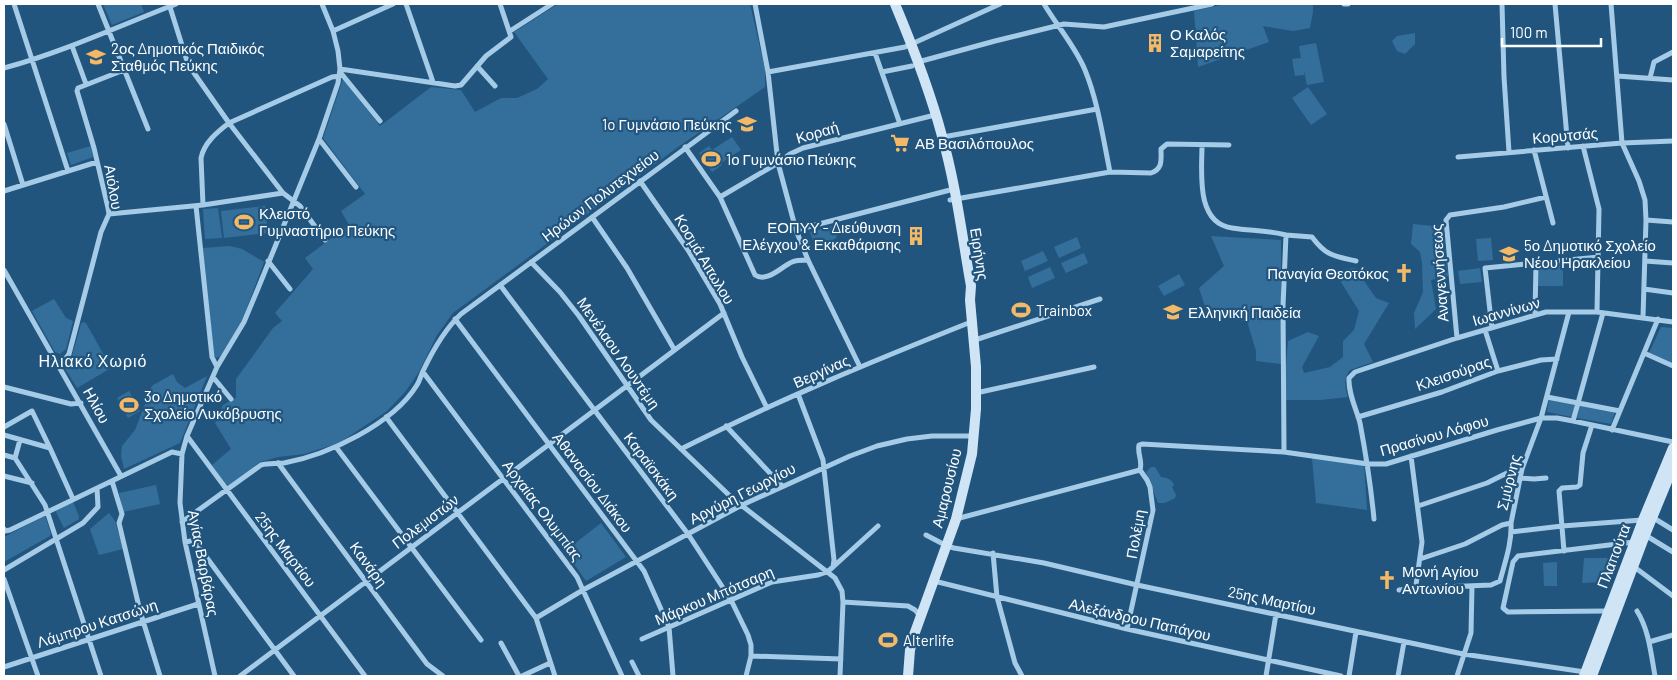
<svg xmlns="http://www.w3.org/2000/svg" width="1677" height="680" font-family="Barlow,sans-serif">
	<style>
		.green { fill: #346f9c }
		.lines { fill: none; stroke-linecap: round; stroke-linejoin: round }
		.street { stroke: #a5cbe7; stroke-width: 5 }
		.secondary { stroke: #cfe5f6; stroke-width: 10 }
		.labels { text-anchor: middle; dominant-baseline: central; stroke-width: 4.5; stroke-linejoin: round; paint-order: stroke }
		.poi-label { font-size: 15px; fill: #fff; stroke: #21557e; text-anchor: start }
		.street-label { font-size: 15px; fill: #fff; stroke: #21557e }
		.neighbourhood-label { font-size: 16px; letter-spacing: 1px; fill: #fff; stroke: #21557e }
	</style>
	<rect width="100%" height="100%" fill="#21557e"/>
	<path class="green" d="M103 4H141L144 12 112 25Z
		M558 4H750L765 69V87L678 147 453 313 437 335 419 372 405 392 387 411 339 443 304 454 278 457 260 462 227 488 212 465 231 449 215 423 223 405 236 398V379L273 328 282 321 275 313 313 269 305 258 349 225 341 211 365 194 323 138 343 79 380 126 431 87 461 90 475 112 501 98H517L537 89 548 79 514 32Z
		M1225 4H1313V12L1310 28 1293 31 1263 26 1269 42 1198 67 1194 11Z
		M1415 33V44L1405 54 1397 51 1392 41 1397 36Z
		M1316 43 1324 82 1307 85 1304 71V75L1295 76 1292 59 1301 58 1299 46Z
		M1308 87 1327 114 1311 125 1292 98Z
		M732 137 741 150 721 163 722 165 712 172 699 153 709 146 712 150Z
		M91 146 93 157 71 165 67 153Z
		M265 206 268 233 224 238 221 211Z
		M218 208 222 238 205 239 203 209Z
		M840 224 836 238 817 252 810 232Z
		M1413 224 1443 227 1448 276 1431 280 1436 309 1415 329 1414 313 1423 292 1422 263 1420 252 1411 244Z
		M1211 236 1281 240V364L1256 361V351L1247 321 1208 316 1199 288 1224 266Z
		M1077 237 1081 248 1059 258 1054 247Z
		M1491 238 1493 260 1478 261 1476 239Z
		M230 246 242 249 264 262 242 321 221 356 216 358 214 355 203 248Z
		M1043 251 1048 261 1025 271 1021 261Z
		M1084 253 1088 263 1066 273 1061 263Z
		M1563 262V286H1537L1538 265Z
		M1050 267 1055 278 1032 288 1028 277Z
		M1355 268 1376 298 1389 303 1364 344 1373 362 1350 370C1343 379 1345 387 1348 397L1320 400H1286V365L1288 341 1308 332 1319 336 1302 367 1304 373 1330 367 1343 357V341L1354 330 1359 311 1341 282 1345 269Z
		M1480 268 1482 282 1460 284 1458 271Z
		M1179 274 1185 285 1164 296 1158 286Z
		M54 299 66 318 73 321 66 349 60 354 55 352 32 311Z
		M83 322 86 323 111 368 77 388 64 367 70 363 81 324Z
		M1661 327 1673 328V364L1649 353Z
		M173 374 177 382 185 388 207 376 180 443 124 469 121 456 122 446 135 430 145 404 147 393 153 385Z
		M129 391 140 411 128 418 117 398Z
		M1549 399 1575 404 1572 417 1547 412Z
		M1580 405 1615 412 1611 424 1577 418Z
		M1312 458 1364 463 1367 510 1316 503Z
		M1151 467H1155L1161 477C1166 477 1173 480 1174 485L1172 487 1176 495 1175 498 1165 503H1158L1146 472Z
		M156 485 160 504 123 512 119 493Z
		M73 502 79 516V519L64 528 55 510Z
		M109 513 115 521 123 549 99 555 90 529Z
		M45 516 51 534 50 536 4 562V537Z
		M601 523 626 557 586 581 565 551Z
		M1584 558H1609V572H1601V582L1582 583Z
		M1557 562V586H1544L1543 563Z"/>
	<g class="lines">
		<path class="street" d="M14 4 68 171
			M98 4 148 129
			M169 4 186 58 194 73 229 123 283 193 300 206 325 240
			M406 4 433 82
			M755 4 768 72 778 163 796 230 808 260
			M1044 4C1057 26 1075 46 1085 70 1098 102 1103 138 1110 172
			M1344 4H1348
			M1502 4 1504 77 1509 152
			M1555 4 1568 148
			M1611 4 1622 143 1639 181 1645 200 1646 220 1643 317
			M333 31 393 4
			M510 31 552 4
			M72 46 86 84
			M875 53 900 124
			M918 62 995 41 1064 24 1104 27 1212 4
			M477 66 495 86
			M4 68C63 52 119 26 176 4
			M340 69 455 86 461 85 486 56 511 37 500 4
			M340 72 380 121
			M768 72 905 47 1000 4
			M882 72 912 66
			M1617 76 1673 80
			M1650 78 1654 62 1673 52
			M4 124 23 185
			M943 137 1097 109
			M319 139 356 187
			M1202 145C1202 171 1195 223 1232 228 1250 231 1267 230 1286 235L1283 306 1284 452
			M1583 146 1599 209 1597 312
			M685 147 720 197 755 275C767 283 781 267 792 262 796 260 803 260 808 260L860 367
			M1534 150 1553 223
			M1458 157 1622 143 1673 141
			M640 181 688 250 720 304 742 357 767 408
			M4 191 97 162
			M720 197 778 163 790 154 803 148 931 116
			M950 200 1110 172 1151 173C1163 169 1161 160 1161 149L1167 144 1229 145
			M203 205 201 158C204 143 217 132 229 123L332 77 340 76
			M196 206 212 357 217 367
			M109 214 203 205 283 193
			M592 217 627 268 674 349
			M1646 220 1673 222
			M796 230 954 189
			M1286 235 1312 237C1326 256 1334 256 1356 261
			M268 261 290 289
			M1645 261 1673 263
			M531 262 560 292 579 316 651 420 732 498 835 578 842 591 843 602 840 676
			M4 270 121 476
			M500 285 688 534 731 600 748 635 751 645V656L746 676
			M1644 289 1673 293
			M1535 314 1536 263
			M455 319 644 571 669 627 673 676
			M1492 328 1485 268 1599 257
			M1485 330 1498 371
			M1457 338 1446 220 1450 215 1504 207 1546 197
			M975 340 1100 299
			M1644 353 1673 366
			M58 363 66 358 69 354 101 232 109 214 108 208 94 148 77 91 78 88 124 70
			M423 372 577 577 622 676
			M213 377 231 399
			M4 387 71 404 81 403
			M976 393 1094 367
			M1547 397 1620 411
			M386 417 536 618 555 676
			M1358 417 1442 392 1498 371 1541 360 1557 359
			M1573 421 1603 313
			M726 426 782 486
			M4 427 32 411 50 448
			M1612 430 1658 319
			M4 435 50 448 73 499
			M187 436 365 676
			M336 447 481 640
			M681 449C776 401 873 361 971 322
			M4 455 15 458 45 505 101 676
			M1411 456 1422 542 1416 585 1417 588 1491 585 1500 581C1505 562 1512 543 1511 523L1522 469 1541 418 1569 312
			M15 458 20 440
			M278 463 427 664 443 676
			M4 476 32 483
			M1520 478 1534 479 1546 478
			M112 481 122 514 119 523 140 611 160 676
			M1418 506 1487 483 1511 471 1522 469
			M1652 517 1673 530
			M956 519 1140 470
			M1374 519C1371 487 1366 455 1360 423 1356 408 1348 393 1349 378L1355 372 1457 338 1546 312H1597L1673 322
			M182 522 261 465C269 463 276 464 284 463 328 455 393 424 417 385 420 380 421 375 423 371 433 350 444 330 461 314L736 111
			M4 529 5 531 10 530 172 452 182 454
			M1511 532 1562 526 1642 520
			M926 535 947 546 954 548 1044 563 1137 585 1463 654 1585 672
			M1645 535 1673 552
			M185 542 191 541 196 543 294 676
			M1564 551 1559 491 1562 488 1577 487 1580 485 1583 453 1592 425
			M993 553 997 597 1015 663 1022 676
			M1420 559 1465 544 1502 525 1511 523
			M1633 566 1673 596
			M833 567 878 526
			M4 570 83 523 98 507 97 488
			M4 579 38 676
			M934 581 1127 629 1341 676
			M1399 590 1417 588
			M843 602 908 606 915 610 920 616
			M1608 611 1508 612 1503 608 1513 562 1518 556 1634 542
			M1637 611C1649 630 1651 654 1655 676
			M536 618 583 590 742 505 850 456 877 446 907 439 932 436H973
			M1127 629 1153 510 1150 487 1147 480 1140 470C1143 461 1137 454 1139 445L1142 444 1284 452 1368 464H1386L1497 430 1541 418H1557L1573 421 1673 442
			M642 639 772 582 818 575 827 572 833 567 834 560 823 460 798 394
			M1649 642 1673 635
			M501 643 519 676
			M751 656 841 659
			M632 662 639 676
			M4 667 198 604
			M215 676 185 542 180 503 182 454 187 436 217 367 244 322 257 291 319 139 338 83 340 69 338 51 333 31 322 4
			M240 676 724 313
			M522 676 550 663
			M1266 676 1276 614
			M1349 676 1356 632
			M1398 676 1404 642
			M1457 676 1471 633 1472 586"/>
		<path class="secondary" d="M895 4C913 47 930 91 942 136 956 185 962 236 971 286L970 300 976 367V409L972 454 956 519 914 635 910 650 908 676
			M1584 676 1643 520 1673 448
			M1592 676 1645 535 1673 467"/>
	</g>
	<defs>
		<g id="building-bare" transform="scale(1.5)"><path d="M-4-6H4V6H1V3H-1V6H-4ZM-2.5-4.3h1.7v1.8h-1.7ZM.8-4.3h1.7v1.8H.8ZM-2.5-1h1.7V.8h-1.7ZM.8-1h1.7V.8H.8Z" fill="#f3b966" stroke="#21557e" stroke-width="2.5" paint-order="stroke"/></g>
		<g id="school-bare" transform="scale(1.5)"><path d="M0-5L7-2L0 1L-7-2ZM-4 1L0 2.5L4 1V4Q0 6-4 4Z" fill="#f3b966" stroke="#21557e" stroke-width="2.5" paint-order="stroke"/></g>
		<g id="supermarket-bare" transform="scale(1.5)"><path d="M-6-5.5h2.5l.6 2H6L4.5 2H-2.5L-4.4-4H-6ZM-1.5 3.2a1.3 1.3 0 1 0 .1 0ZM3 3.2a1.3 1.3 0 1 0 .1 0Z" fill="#f3b966" stroke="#21557e" stroke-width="2.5" paint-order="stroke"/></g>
		<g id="stadium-bare" transform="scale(1.5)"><path d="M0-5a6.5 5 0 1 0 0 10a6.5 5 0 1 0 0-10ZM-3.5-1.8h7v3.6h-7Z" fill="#f3b966" stroke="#21557e" stroke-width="2.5" paint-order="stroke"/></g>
		<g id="church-bare" transform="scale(1.5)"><path d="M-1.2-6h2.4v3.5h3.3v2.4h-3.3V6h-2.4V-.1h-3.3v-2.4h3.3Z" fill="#f3b966" stroke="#21557e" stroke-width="2.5" paint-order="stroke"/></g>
	</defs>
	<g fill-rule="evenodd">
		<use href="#building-bare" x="1155" y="43"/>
		<use href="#school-bare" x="96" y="57"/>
		<use href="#school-bare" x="747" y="124"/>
		<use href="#supermarket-bare" x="900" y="143"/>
		<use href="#stadium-bare" x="711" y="159"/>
		<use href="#stadium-bare" x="244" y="222"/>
		<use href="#building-bare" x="916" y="236"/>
		<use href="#school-bare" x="1509" y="254"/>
		<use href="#church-bare" x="1404" y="273"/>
		<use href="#stadium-bare" x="1021" y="310"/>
		<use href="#school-bare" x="1173" y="312"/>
		<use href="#stadium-bare" x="129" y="405"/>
		<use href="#church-bare" x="1387" y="580"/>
		<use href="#stadium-bare" x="888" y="640"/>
	</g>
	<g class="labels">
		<g class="poi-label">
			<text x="1170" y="34">Ο Καλός<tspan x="1170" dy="17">Σαμαρείτης</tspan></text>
			<text x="111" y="48">2ος Δημοτικός Παιδικός<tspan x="111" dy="17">Σταθμός Πεύκης</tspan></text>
			<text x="732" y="124" text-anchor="end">1o Γυμνάσιο Πεύκης</text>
			<text x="915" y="143">ΑΒ Βασιλόπουλος</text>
			<text x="726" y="159">1ο Γυμνάσιο Πεύκης</text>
			<text x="259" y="213">Κλειστό<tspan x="259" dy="17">Γυμναστήριο Πεύκης</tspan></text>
			<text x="901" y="227" text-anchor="end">ΕΟΠΥΥ - Διεύθυνση<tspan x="901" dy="17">Ελέγχου &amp; Εκκαθάρισης</tspan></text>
			<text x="1524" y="245">5ο Δημοτικό Σχολείο<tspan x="1524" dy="17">Νέου Ηρακλείου</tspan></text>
			<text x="1389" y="273" text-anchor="end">Παναγία Θεοτόκος</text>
			<text x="1036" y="310">Trainbox</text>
			<text x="1188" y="312">Ελληνική Παιδεία</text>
			<text x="144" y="396">3ο Δημοτικό<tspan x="144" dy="17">Σχολείο Λυκόβρυσης</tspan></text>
			<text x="1402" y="571">Μονή Αγίου<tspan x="1402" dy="17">Αντωνίου</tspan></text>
			<text x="903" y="640">Alterlife</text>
		</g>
		<g class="street-label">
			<text transform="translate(817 132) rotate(-16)">Κοραή</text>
			<text transform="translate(1565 135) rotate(-5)">Κορυτσάς</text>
			<text transform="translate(114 187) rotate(80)">Αιόλου</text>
			<text transform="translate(600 195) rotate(-37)">Ηρώων Πολυτεχνείου</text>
			<text transform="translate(980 254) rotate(81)">Ειρήνης</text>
			<text transform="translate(705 259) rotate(59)">Κοσμά Αιτωλου</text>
			<text transform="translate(1439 273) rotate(-94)">Αναγεννήσεως</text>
			<text transform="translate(1506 311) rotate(-16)">Ιωαννίνων</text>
			<text transform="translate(619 353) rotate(55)">Μενέλαου Λουντέμη</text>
			<text transform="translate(821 371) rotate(-24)">Βεργίνας</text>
			<text transform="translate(1453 373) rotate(-19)">Κλεισούρας</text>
			<text transform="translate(97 405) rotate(61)">Ηλίου</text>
			<text transform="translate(1434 435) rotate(-16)">Πρασίνου Λόφου</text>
			<text transform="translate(652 466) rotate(53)">Καραϊσκάκη</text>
			<text transform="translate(593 482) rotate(53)">Αθανασίου Διάκου</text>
			<text transform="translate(1508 482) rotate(-76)">Σμύρνης</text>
			<text transform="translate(946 488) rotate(-76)">Αμαρουσίου</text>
			<text transform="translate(742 493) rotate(-27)">Αργύρη Γεωργίου</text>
			<text transform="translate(543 510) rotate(53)">Αρχαίας Ολυμπίας</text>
			<text transform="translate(425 521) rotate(-37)">Πολεμιστών</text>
			<text transform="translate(1135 534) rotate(-80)">Πολέμη</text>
			<text transform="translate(286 549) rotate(53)">25ης Μαρτίου</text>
			<text transform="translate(1613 556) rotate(-69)">Πλαπούτα</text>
			<text transform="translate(204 563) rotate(79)">Αγίας Βαρβάρας</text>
			<text transform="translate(369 564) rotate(54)">Κανάρη</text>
			<text transform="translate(714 595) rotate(-23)">Μάρκου Μπότσαρη</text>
			<text transform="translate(1272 600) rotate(12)">25ης Μαρτίου</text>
			<text transform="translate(1140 619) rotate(13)">Αλεξάνδρου Παπάγου</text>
			<text transform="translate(97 623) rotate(-18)">Λάμπρου Κατσώνη</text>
		</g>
		<g class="neighbourhood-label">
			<text x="93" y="360">Ηλιακό Χωριό</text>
		</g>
	</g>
	<rect width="1677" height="680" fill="none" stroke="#ffffff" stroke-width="10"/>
	<path d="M1502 38v8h99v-8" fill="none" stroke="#ffffff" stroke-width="2.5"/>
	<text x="1510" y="38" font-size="15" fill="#ffffff" stroke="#21557e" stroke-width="4" paint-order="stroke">100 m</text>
</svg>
